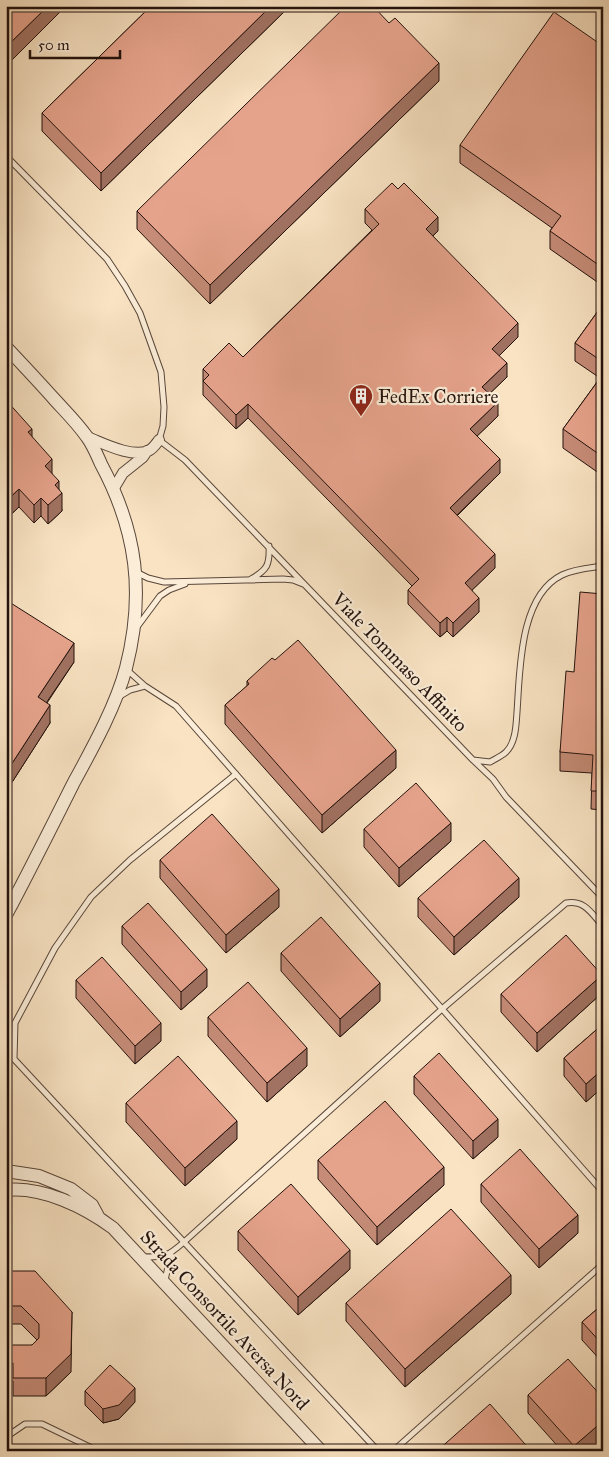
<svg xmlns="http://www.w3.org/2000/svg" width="609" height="1457" font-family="'IM FELL Great Primer',serif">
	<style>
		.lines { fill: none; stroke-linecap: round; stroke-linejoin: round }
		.service-casing { stroke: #58463a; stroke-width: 7 }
		.minor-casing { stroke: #58463a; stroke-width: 12 }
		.tertiary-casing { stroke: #58463a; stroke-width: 14 }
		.service { stroke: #fbedd8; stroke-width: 5 }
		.minor { stroke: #fbedd8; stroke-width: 10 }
		.tertiary { stroke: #fbedd8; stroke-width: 12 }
		.wall { fill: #c68c78; stroke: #22110c }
		.shaded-wall { fill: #a17262; stroke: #22110c }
		.building { fill: #e6a38c; stroke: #22110c }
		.labels { text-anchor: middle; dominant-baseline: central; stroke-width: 4.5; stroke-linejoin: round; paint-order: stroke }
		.poi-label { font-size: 19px; fill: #22110c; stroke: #fbedd8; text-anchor: start }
		.street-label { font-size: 19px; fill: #22110c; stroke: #fbedd8 }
	</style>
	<rect width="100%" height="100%" fill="#f9e3c3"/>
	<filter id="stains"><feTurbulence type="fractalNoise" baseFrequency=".004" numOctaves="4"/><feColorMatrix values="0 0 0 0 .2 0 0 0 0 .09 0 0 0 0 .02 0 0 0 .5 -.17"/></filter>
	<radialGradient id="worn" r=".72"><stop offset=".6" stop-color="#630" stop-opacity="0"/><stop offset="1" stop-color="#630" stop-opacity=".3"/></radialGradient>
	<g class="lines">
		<g class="service-casing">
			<path id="service" d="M6 156 107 259 125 286 140 313 161 372 164 407 163 426 159 440 185 460 473 760 490 762C495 759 502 756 506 752 516 742 516 725 517 712 520 671 519 596 562 575 574 569 589 568 603 566
				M136 572 148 578 164 582 283 579 293 580 303 584
				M251 579C267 570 270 565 269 546
				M137 627 160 596 169 590 185 584
				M126 669 145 686 176 706 603 1192
				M120 696 130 690 145 686
				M473 760 493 779 506 797 603 898
				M236 774 130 860 91 897 55 948 15 1023 14 1059 378 1451
				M142 1257C165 1257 167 1257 184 1242L442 1009 566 903C585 900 591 913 603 926
				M165 1280 171 1254
				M6 1437 25 1424H42L98 1451
				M393 1451 603 1264"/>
		</g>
		<g class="minor-casing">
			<path id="minor" d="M87 437C103 443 131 458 148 451 153 449 156 444 159 440
				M114 488 123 473 143 457 147 451"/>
		</g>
		<g class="tertiary-casing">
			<path id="tertiary" d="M6 347C23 365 39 382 55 400 66 412 78 424 87 437 93 445 97 455 101 464 137 531 145 594 126 668 116 706 92 749 73 784 51 828 29 872 6 915
				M6 1171 39 1176 71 1189 92 1205 99 1218
				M6 1190C42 1186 85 1207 113 1228L321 1451"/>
		</g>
		<use href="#service" class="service"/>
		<use href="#minor" class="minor"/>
		<use href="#tertiary" class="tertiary"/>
	</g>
	<path class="wall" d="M151 6H290L101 191 42 131V113Z
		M603 46V286L550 249V231L552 228 460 163V145Z
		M439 81 210 304 137 229V211Z
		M365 209 438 231 433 236 518 337 499 356 507 377 489 394 498 416 477 436 500 473 457 516 495 568 472 590 479 612 453 637 447 631 440 637 408 604V590L412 586 248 418 236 429 203 395V369L243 357 372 230 365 223Z
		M603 304V476L563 448V429L600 378 575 361V343Z
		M6 400 32 437 52 474 59 490 62 511 48 524 41 516 34 523 19 507 6 519Z
		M603 594V810L591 809 592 773 560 771V752L574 672Z
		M6 600 74 662 47 703 50 723 9 787 6 785Z
		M275 660 396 768 322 833 225 724V705L247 686V681Z
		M364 829 451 841 399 887 364 847Z
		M160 860 279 907 226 953 160 878Z
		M519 897 454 955 418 917V898Z
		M122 926 207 987 181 1010 122 944Z
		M281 953 380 1001 340 1037 281 971Z
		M76 980 161 1041 135 1064 76 998Z
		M602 993 537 1052 501 1012V994Z
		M208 1017 307 1066 267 1102 208 1036Z
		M603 1024V1087L586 1102 564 1076V1058Z
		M414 1076 498 1137 473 1159 414 1094Z
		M126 1103 237 1139 185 1186 126 1122Z
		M318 1160 444 1185 377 1245 318 1179Z
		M481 1184 578 1233 539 1268 481 1202Z
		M238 1231 350 1269 298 1315 238 1250Z
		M6 1271 71 1372 46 1396H13V1381H6V1353H11L32 1345 37 1340 21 1324H6Z
		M511 1294 405 1387 346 1321V1303Z
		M603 1304V1363L582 1340V1322Z
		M85 1391 135 1402 119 1419 103 1423 85 1405Z
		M528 1395 603 1439 590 1451H562L528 1413Z"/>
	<path class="shaded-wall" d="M48 6H66L6 66V47Z
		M271 6H290L101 191V173Z
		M439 63V81L210 304V285Z
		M438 217V231L426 242V229Z
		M518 323V337L492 363V349Z
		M507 363V377L482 401V387Z
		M498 402V416L470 443V429Z
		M248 404V418L236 429V415Z
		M32 429V447L28 432Z
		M52 459V477L45 466Z
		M500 459V473L450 522V508Z
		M59 481V495L62 493V511L48 524V505L55 485Z
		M19 489V507L6 519V501Z
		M41 498V516L34 523V505Z
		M495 554V568L465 597V583Z
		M479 598V612L453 637V623Z
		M447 617V631L440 637V623Z
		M74 643V662L38 715V697Z
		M50 705V723L9 787V768Z
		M396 750V768L322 833V815Z
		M451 823V841L399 887V868Z
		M519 878V897L454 955V937Z
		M279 889V907L226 953V935Z
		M207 969V987L181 1010V992Z
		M602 975V993L537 1052V1033Z
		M380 983V1001L340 1037V1019Z
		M161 1023V1041L135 1064V1046Z
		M307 1048V1066L267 1102V1083Z
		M603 1069V1087L586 1102V1084Z
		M498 1119V1137L473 1159V1141Z
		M237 1121V1139L185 1186V1168Z
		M444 1167V1185L377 1245V1227Z
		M578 1215V1233L539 1268V1249Z
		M350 1250V1269L298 1315V1297Z
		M511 1275V1294L405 1387V1369Z
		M72 1312 71 1372 46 1396V1378Z
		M135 1388V1402L119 1419 103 1423V1409Z
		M603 1421V1439L590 1451H574V1446Z"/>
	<path class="building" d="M6 6H48L6 47Z
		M151 6H271L101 173 42 113Z
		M346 6H373L389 23 395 18 439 63 210 285 137 211Z
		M554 12 603 46V268L550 231 561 216 460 145Z
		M392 183 398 189 404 183 438 217 426 229 518 323 492 349 507 363 482 387 498 402 470 429 500 459 450 508 495 554 465 583 479 598 453 623 447 617 440 623 408 590 419 579 248 404 236 415 203 381 209 375 203 369 229 343 243 357 379 224 365 209Z
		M603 304V362L575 343Z
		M603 374V457L563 429Z
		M6 400 32 429 28 432 52 459 45 466 59 481 55 485 62 493 48 505 41 498 34 505 19 489 6 501Z
		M580 592 603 594V791H591L593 755 560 752 566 671 574 672Z
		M6 600 74 643 38 697 50 705 9 768 6 767Z
		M298 640 396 750 322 815 225 705 249 684 247 681 272 658 275 660Z
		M416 783 451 823 399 868 364 829Z
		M212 814 279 889 226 935 160 860Z
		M484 840 519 878 454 937 418 898Z
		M148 903 207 969 181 992 122 926Z
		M321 917 380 983 340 1019 281 953Z
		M566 935 602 975 537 1033 501 994Z
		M102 957 161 1023 135 1046 76 980Z
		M248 982 307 1048 267 1083 208 1017Z
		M603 1024V1069L586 1084 564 1058Z
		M439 1053 498 1119 473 1141 414 1076Z
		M178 1056 237 1121 185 1168 126 1103Z
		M385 1101 444 1167 377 1227 318 1160Z
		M520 1149 578 1215 539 1249 481 1184Z
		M291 1184 350 1250 298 1297 238 1231Z
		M451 1209 511 1275 405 1369 346 1303Z
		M6 1271H35L72 1312 71 1354 46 1378H13V1363H6V1353H11V1345H32L39 1338V1324L21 1306H6Z
		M603 1304V1345L582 1322Z
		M568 1359 603 1398V1421L574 1446 528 1395Z
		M110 1365 135 1388 119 1405 103 1409 85 1391Z
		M490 1404 531 1451H437Z"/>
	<defs>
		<g id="building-pin" transform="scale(1.25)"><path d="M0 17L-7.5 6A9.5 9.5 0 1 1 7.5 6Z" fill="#8f2418" stroke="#fbedd8"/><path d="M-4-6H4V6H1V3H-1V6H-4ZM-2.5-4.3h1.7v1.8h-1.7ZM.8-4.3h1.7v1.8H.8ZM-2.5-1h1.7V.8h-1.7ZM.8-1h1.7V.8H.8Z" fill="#fff"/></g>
	</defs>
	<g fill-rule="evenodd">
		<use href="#building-pin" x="361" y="396"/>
	</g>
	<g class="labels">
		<g class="poi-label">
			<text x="378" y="396">FedEx Corriere</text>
		</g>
		<g class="street-label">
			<text transform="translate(400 662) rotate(46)">Viale Tommaso Affinito</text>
			<text transform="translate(225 1320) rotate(47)">Strada Consortile Aversa Nord</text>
		</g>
	</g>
	<rect width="609" height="1457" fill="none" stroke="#f9e3c3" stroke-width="25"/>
	<rect x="8" y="8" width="594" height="1442" fill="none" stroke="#22110c" stroke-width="2.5"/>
	<rect x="12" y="12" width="584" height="1432" fill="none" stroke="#22110c"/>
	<path d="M30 50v8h90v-8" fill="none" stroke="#22110c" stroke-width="2.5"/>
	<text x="38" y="50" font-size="15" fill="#22110c" stroke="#fbedd8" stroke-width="4" paint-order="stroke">50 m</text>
	<rect width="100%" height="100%" filter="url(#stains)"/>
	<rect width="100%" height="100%" fill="url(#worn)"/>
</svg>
